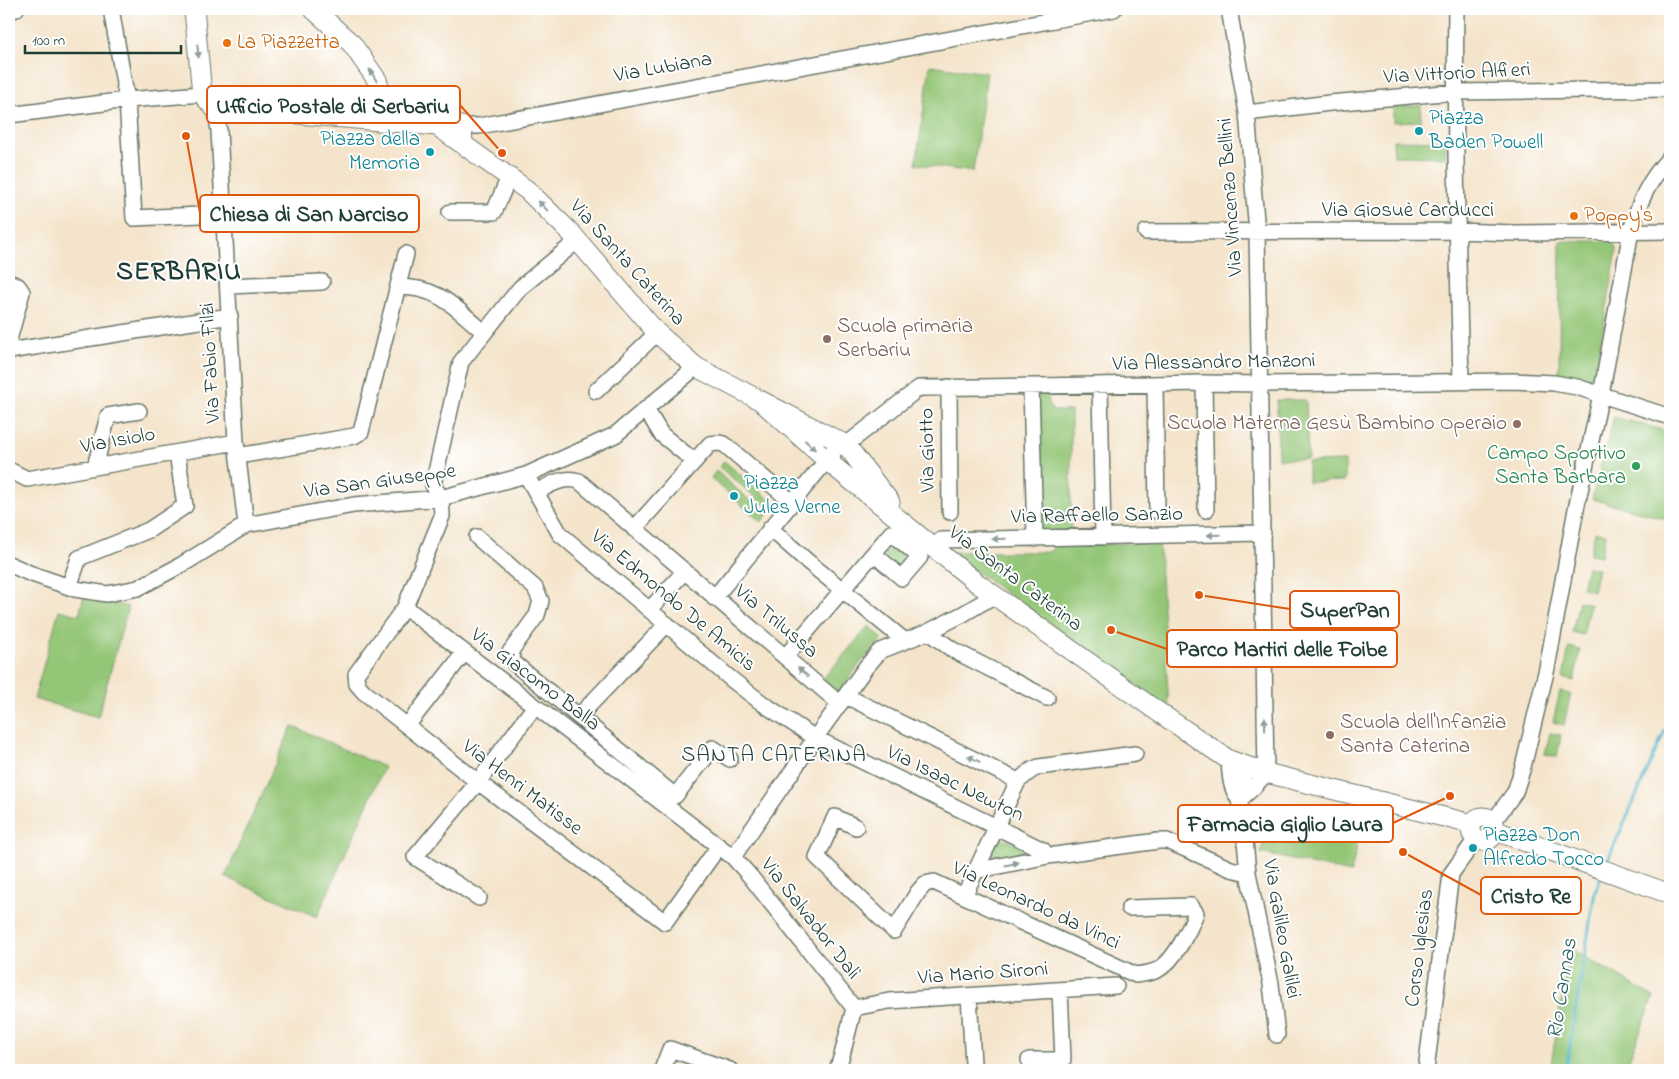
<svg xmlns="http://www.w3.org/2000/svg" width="1679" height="1079" font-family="'Indie Flower',sans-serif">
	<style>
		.green { fill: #94c677; stroke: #5a8256 }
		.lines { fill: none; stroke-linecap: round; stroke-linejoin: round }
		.stream { stroke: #4cb6c9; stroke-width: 3 }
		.minor-casing { stroke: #6a7769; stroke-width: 18 }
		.major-casing { stroke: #6a7769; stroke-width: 21 }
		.minor { stroke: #fff; stroke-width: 15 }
		.major { stroke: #fff; stroke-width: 19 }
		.oneway { fill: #8f9e9a }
		.food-dot { fill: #e8710a; stroke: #fff; stroke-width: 2 }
		.culture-dot { fill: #0f9aa8; stroke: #fff; stroke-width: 2 }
		.education-dot { fill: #8d6e63; stroke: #fff; stroke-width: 2 }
		.leisure-dot { fill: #2e9e5b; stroke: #fff; stroke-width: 2 }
		.labels { text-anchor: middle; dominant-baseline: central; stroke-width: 4; stroke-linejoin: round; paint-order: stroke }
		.food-label { font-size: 21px; fill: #c56008; stroke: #fff; text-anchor: start }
		.street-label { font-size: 21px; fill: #1f3d34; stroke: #fff }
		.culture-label { font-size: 21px; fill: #0d838f; stroke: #fff; text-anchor: start }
		.education-label { font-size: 21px; fill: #785e54; stroke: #fff; text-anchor: start }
		.leisure-label { font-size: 21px; fill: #27864d; stroke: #fff; text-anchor: end }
		.neighbourhood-label { font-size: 22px; letter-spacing: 1px; fill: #1f3d34; stroke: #fff }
		.water-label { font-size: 22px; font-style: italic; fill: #2c6161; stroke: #fff }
		.district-label { font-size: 26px; font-weight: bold; letter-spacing: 1px; fill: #1f3d34; stroke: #fff }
		.leader { fill: none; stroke: #de580e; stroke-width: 2 }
		.callout-dot { fill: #de580e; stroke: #fff; stroke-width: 2 }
		.callout { fill: #fff; stroke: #de580e; stroke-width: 2 }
		.callout-label { font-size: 22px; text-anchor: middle; font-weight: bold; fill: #1f3d34 }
	</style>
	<rect width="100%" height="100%" fill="#fff"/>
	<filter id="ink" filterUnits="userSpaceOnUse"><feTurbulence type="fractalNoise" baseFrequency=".02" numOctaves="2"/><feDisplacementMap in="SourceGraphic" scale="10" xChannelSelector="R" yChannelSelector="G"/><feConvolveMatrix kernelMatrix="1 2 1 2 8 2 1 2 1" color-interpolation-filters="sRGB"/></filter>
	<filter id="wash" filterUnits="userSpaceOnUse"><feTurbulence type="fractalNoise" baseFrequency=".0096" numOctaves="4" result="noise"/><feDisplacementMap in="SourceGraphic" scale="20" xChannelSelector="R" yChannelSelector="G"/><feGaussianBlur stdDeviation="1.12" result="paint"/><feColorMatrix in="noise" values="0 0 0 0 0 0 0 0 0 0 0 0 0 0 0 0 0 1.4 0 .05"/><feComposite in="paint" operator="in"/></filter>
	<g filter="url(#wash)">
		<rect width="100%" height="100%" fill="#f4e4cb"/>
		<path class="green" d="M930 65 987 73 973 172 916 164Z
			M1421 105V121L1393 122V107Z
			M1393 140 1446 141 1445 157 1394 156Z
			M1560 241H1612L1617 250 1594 381 1559 374Z
			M1038 394H1046L1052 411H1071V532L1040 533Z
			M1277 400H1306L1308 459H1278Z
			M1614 417 1670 432V520L1592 499Z
			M724 461 776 505 771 510 719 467Z
			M1345 461V481L1308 482V462Z
			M716 471 767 515 761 522 711 478Z
			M1595 532 1606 534 1601 556 1590 554Z
			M897 542 909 552 895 569 883 558Z
			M1159 543 1169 708 948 552H1048L1058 545Z
			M1587 567 1598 569 1593 591 1582 588Z
			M84 595 128 607 98 717 34 699 59 610 79 615Z
			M1579 601 1590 604 1583 635 1572 632Z
			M869 626 883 639 861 662 836 697 820 682Z
			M1569 647 1580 650 1574 681 1563 678Z
			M1560 691 1571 694 1564 725 1553 722Z
			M292 726 384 767 317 917 225 877Z
			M1550 733 1561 735 1557 757 1545 754Z
			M1272 804 1362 824 1351 873 1261 853Z
			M998 836 1034 853 986 864Z
			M1570 948 1654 997 1625 1070H1550Z"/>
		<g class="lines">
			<path class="stream" d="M1606 864 1670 719
				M1566 1070 1595 891 1601 877"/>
		</g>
	</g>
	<g filter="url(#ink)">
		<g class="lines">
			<g class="minor-casing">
				<path id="minor" d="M111 9 127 100 134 218 223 214
					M1229 9 1247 113 1257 232 1266 773 1253 788 1239 800
					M1456 9C1454 133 1458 257 1461 381
					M9 11 16 9
					M216 110 219 131 236 442 246 525
					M1247 113 1330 103 1455 92 1670 89
					M9 115 127 100 202 94
					M462 126H479L1114 9
					M450 212H494L509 177
					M1146 232 1457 231 1514 233 1670 231
					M577 241 520 288 461 362 433 485 441 498 442 516 405 607 356 674 357 684 364 692 478 782 665 922 719 846
					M9 282 18 286 22 292 9 340
					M229 286 322 282
					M398 287C440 287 454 307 484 332
					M9 351 230 316
					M1204 383 1206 510
					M1155 385 1157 511
					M1031 386 1035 539
					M1100 386 1103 537
					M949 387 950 512
					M596 391 657 333
					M646 409 661 434 694 461
					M238 456 354 436 361 432 406 254
					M831 464 834 449 846 445 919 388 1204 383 1259 384 1514 381 1554 383 1577 387 1670 417
					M95 467 108 416 139 411
					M9 470 27 479 236 442
					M526 475 560 534 731 679 762 703 815 738 1043 850 1048 856
					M536 492C550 485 563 476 579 481L840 704
					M770 528 807 561 905 641
					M634 529 710 444 718 443 724 444 792 502
					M477 537 535 588 541 601 537 615 510 652 514 663 675 796 713 748 730 759
					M934 546 941 540 1263 533
					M9 564 29 573 75 589 107 594 138 588 183 564 246 525 354 505 441 498 526 475 615 435 696 367
					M69 587 79 558 149 530 185 506 177 453
					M714 598 822 466
					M405 607 733 857 750 876 854 1008
					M650 609 684 572
					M928 632 953 650 1047 698
					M785 657 891 533 920 557 902 578 874 554
					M846 696 1018 781
					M579 716 667 624
					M407 726 464 653
					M1229 760C1230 774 1230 788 1239 799
					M1246 767 1240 788 1239 800 1243 818 1248 873 1271 984 1277 1035
					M1493 822 1515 792 1523 767 1547 668 1576 509 1601 395 1631 231C1639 201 1649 180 1670 157
					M856 827 835 817 817 857 894 931 918 892 925 884 934 882 1136 975C1143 974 1153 973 1159 969 1174 961 1190 929 1196 913L1191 906 1129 908
					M733 857 818 734 866 667 880 651 928 632 963 614 995 595
					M975 871 1048 856 1158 841H1167L1231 869 1248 873
					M964 896 1018 781 1032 770 1039 767 1135 754
					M479 898 415 857 478 782 535 706
					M969 996 973 1063
					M854 1008 889 1001 1116 986
					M1029 1060H1063L1060 990
					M662 1070 670 1049 730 1070
					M837 1070 842 1055 854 1008
					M1426 1070 1451 874 1476 839"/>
			</g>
			<g class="major-casing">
				<path id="major" d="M194 9 202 94 216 110 229 108 437 126H462L463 145
					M313 9 352 44 377 80 389 121
					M437 126 527 190 571 233 657 333 696 367 846 445 890 502
					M763 403 831 464 977 583 1154 709 1229 760 1266 773 1472 824
					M1471 829a12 12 0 1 1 24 0a12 12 0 1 1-24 0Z
					M1496 831 1670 894"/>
			</g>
			<use href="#minor" class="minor"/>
			<use href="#major" class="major"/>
		</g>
		<defs><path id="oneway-solid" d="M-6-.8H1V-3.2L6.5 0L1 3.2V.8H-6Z" transform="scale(1.25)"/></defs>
		<g class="oneway">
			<use href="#oneway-solid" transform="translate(198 51) rotate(84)"/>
			<use href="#oneway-solid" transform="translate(373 75) rotate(-121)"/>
			<use href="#oneway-solid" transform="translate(543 206) rotate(-135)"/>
			<use href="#oneway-solid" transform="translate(810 445) rotate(42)"/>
			<use href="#oneway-solid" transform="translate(1214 535) rotate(179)"/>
			<use href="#oneway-solid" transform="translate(999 539) rotate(179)"/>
			<use href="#oneway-solid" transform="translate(803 672) rotate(-139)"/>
			<use href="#oneway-solid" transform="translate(1265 724) rotate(-91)"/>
			<use href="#oneway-solid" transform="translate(974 759) rotate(-154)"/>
			<use href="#oneway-solid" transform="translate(1012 864) rotate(-12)"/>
		</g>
	</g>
	<g class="food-dot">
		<circle cx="227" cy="43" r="5"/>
		<circle cx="1574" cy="216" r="5"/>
	</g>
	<g class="culture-dot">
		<circle cx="1419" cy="131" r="5"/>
		<circle cx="430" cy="152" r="5"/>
		<circle cx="734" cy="496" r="5"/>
		<circle cx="1473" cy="848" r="5"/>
	</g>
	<g class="education-dot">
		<circle cx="827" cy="339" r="5"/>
		<circle cx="1517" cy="424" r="5"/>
		<circle cx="1330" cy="735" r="5"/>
	</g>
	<circle class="leisure-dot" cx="1636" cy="466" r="5"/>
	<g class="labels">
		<g class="food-label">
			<text x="237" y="43">La Piazzetta</text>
			<text x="1584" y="216">Poppy's</text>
		</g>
		<g class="street-label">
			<text transform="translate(663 68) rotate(-10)">Via Lubiana</text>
			<text transform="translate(1457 74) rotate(-3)">Via Vittorio Alfieri</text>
			<text transform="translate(1231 197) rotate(-94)">Via Vincenzo Bellini</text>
			<text x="1408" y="211">Via Giosuè Carducci</text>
			<text transform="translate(627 263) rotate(48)">Via Santa Caterina</text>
			<text transform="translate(211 363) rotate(-93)">Via Fabio Filzi</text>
			<text transform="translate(1214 363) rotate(-1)">Via Alessandro Manzoni</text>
			<text transform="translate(118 441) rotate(-10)">Via Isiolo</text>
			<text transform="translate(928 450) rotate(-91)">Via Giotto</text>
			<text transform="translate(380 482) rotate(-8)">Via San Giuseppe</text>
			<text transform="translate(1097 516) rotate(-1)">Via Raffaello Sanzio</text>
			<text transform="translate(1015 579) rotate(37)">Via Santa Caterina</text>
			<text transform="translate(673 601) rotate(40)">Via Edmondo De Amicis</text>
			<text transform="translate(776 622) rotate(40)">Via Trilussa</text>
			<text transform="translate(535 680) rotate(37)">Via Giacomo Balla</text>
			<text transform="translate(955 784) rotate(26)">Via Isaac Newton</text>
			<text transform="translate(522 788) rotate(37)">Via Henri Matisse</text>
			<text transform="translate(1036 906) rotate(25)">Via Leonardo da Vinci</text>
			<text transform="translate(810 919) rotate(52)">Via Salvador Dalì</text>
			<text transform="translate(1281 929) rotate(80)">Via Galileo Galilei</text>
			<text transform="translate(1420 948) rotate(-83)">Corso Iglesias</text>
			<text transform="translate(983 974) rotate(-4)">Via Mario Sironi</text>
		</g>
		<g class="culture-label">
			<text x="1429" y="119">Piazza<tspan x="1429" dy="24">Baden Powell</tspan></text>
			<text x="420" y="140" text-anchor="end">Piazza della<tspan x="420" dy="24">Memoria</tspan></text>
			<text x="744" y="484">Piazza<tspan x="744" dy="24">Jules Verne</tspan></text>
			<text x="1483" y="836">Piazza Don<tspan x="1483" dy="24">Alfredo Tocco</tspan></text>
		</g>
		<g class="education-label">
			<text x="837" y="327">Scuola primaria<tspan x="837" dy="24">Serbariu</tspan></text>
			<text x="1507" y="424" text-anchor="end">Scuola Materna Gesù Bambino Operaio</text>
			<text x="1340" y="723">Scuola dell'Infanzia<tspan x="1340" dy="24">Santa Caterina</tspan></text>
		</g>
		<g class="leisure-label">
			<text x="1626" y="454">Campo Sportivo<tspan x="1626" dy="24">Santa Barbara</tspan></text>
		</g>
		<g class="neighbourhood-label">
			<text x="774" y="756">SANTA CATERINA</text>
		</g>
		<g class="water-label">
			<text transform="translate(1563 989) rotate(-81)">Rio Cannas</text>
		</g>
		<g class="district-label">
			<text x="179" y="273">SERBARIU</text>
		</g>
	</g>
	<path class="leader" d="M502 153L460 105M186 136L200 213M1199 595L1290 609M1111 630L1167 649M1450 796L1393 823M1403 852L1481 895"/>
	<g class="callout-dot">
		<circle cx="502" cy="153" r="5"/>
		<circle cx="186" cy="136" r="5"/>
		<circle cx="1199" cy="595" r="5"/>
		<circle cx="1111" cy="630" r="5"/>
		<circle cx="1450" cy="796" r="5"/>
		<circle cx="1403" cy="852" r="5"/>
	</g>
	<g class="callout">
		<rect x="207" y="86" width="253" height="37" rx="5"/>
		<rect x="200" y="195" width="219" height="37" rx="5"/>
		<rect x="1290" y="591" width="109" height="37" rx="5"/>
		<rect x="1167" y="630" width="230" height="37" rx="5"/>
		<rect x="1178" y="805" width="215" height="37" rx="5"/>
		<rect x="1481" y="877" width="100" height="37" rx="5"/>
	</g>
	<g class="callout-label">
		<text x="333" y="113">Ufficio Postale di Serbariu</text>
		<text x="309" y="221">Chiesa di San Narciso</text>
		<text x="1345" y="617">SuperPan</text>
		<text x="1282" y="656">Parco Martiri delle Foibe</text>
		<text x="1285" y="831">Farmacia Giglio Laura</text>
		<text x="1531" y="903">Cristo Re</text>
	</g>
	<rect width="1679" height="1079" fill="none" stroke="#fff" stroke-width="30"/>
	<path d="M25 45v8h156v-8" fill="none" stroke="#1f3d34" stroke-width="2.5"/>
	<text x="32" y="45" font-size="15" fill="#1f3d34" stroke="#ffffff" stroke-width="4" paint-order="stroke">100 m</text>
</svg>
